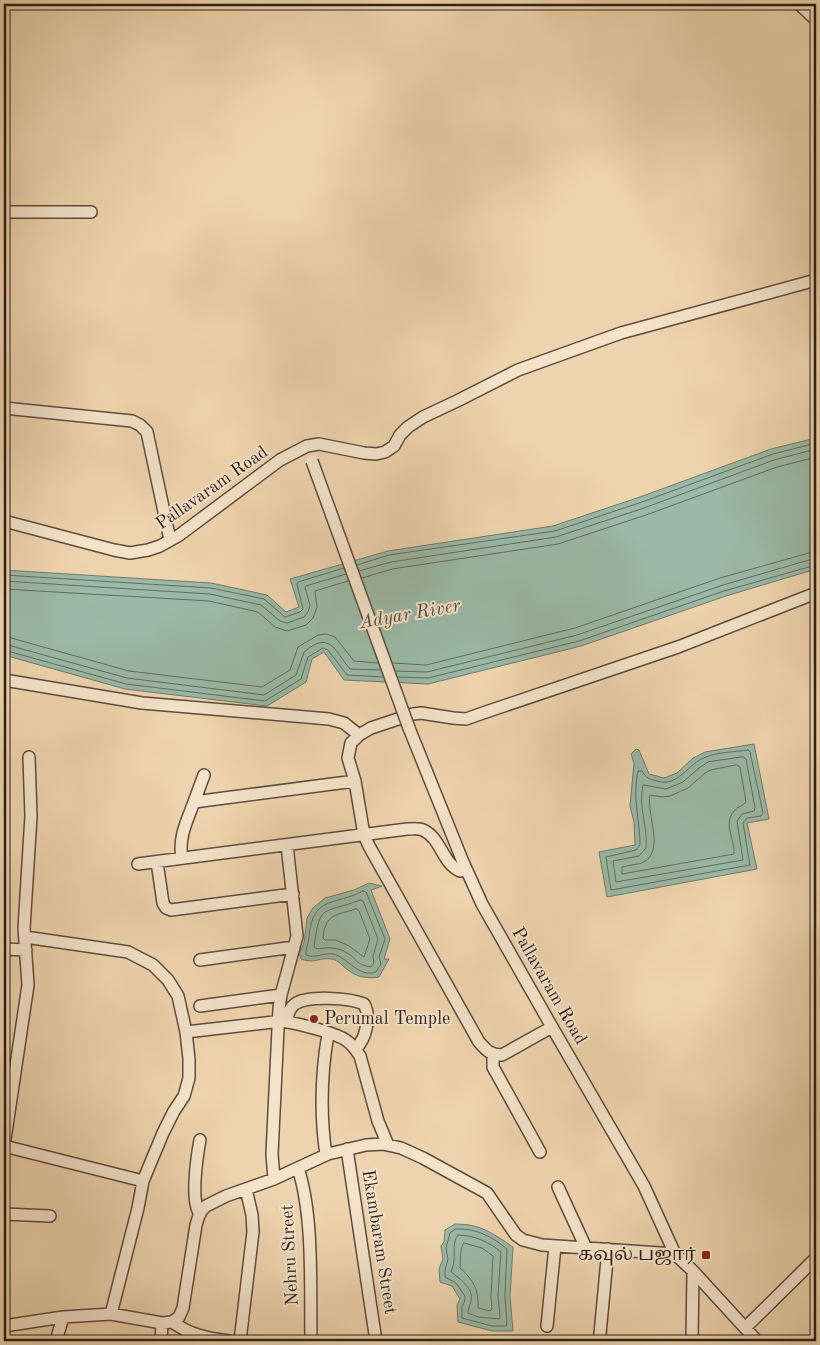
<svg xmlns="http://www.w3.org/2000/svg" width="820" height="1345" font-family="'Old Standard TT','Noto Serif Tamil',serif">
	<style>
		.water { fill: #9ab9a6; stroke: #6e7b6d }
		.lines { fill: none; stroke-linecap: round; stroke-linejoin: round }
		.shore { stroke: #646c5f; stroke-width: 1 }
		.minor-casing { stroke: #5d4c3e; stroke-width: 14 }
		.minor { stroke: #f4e3ca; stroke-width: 11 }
		.minor-bridge-casing { stroke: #5d4c3e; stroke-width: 14; stroke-linecap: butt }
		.minor-bridge { stroke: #f4e3ca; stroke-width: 11 }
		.poi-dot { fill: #8f2418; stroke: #f4e3ca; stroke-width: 2 }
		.labels { text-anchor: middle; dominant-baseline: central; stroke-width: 4; stroke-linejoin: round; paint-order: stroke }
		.street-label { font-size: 18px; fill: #2d1e18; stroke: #f4e3ca }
		.poi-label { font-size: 18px; fill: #2d1e18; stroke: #f4e3ca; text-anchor: start }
		.water-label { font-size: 19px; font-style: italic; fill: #4e4c43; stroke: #f4e3ca }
	</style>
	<rect width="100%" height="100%" fill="#eed4ae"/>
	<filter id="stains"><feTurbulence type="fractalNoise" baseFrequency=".004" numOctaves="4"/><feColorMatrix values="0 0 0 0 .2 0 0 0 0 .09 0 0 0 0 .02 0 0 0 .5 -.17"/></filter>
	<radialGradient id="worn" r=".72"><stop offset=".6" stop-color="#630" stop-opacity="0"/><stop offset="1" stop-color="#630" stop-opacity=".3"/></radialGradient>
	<path class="water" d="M816 438V569L726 596 581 646 428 684 344 680 324 652 312 659 306 682 267 706 125 689 4 655V570L211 583 267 595 286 612 299 607 290 579 388 551 553 526 640 497 771 449Z
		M754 744 769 819 747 823 757 869 607 897 599 852 635 845 634 822 630 806 634 763 631 754 636 749 639 750 649 774 664 778 677 773 693 758 705 752Z
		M369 883 382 886 371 890 390 939 384 959H389L379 977C369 979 356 977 348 970 342 966 340 961 332 959 320 957 315 964 301 959L299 954 304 943 307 918 313 908 325 898 354 890Z
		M455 1224C481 1224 492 1233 513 1247L510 1296 513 1331H492L458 1322 457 1305 460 1299 452 1286 440 1282 439 1269 443 1259 441 1246 444 1242 445 1230Z"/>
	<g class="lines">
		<path class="shore" d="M357 565 389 555 555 531 642 502 773 454 816 443
			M359 571 391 562 556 537 644 508 774 460 816 449
			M4 575 211 588 264 599 285 617 300 612 303 609 297 584 298 582 344 568
			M362 578 392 569 558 544 646 515 777 467 816 457
			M4 581 210 594 261 605 280 621 287 623 304 617 308 612 310 605 305 588 306 586 346 574
			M4 589 209 601 258 612 275 627 287 631 306 625 313 618 317 607 315 591 348 581
			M4 636 129 671 262 687 290 670 298 647 318 635 326 634 335 637 354 661 378 663
			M4 644 127 678 264 695 296 675 304 652C330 630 334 650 350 669L381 670
			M4 650 126 684 265 701 301 679 308 657 323 648 328 650 347 675 383 677
			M393 663 426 665 575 628 720 578 816 551
			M396 671 427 672 577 635 723 585 816 558
			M398 677 428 678 579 641 724 591 816 565
			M748 750 750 752 763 813 761 816 747 818 743 823 750 865 611 890 606 857 636 850 640 845C640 820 632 796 638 771H642C646 778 649 779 657 781 678 788 688 763 706 757 718 752 735 752 748 750Z
			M743 757 746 759 755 808 754 811 742 814 737 821 743 860 616 882 613 861 639 856 646 848C648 827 638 806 643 785L666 789 683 782 699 768 708 762Z
			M737 765 740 767 746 802C743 806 737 807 734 811 723 824 735 840 734 854L622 874V867C628 865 636 865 642 863 666 852 646 814 650 795L662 797 670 796 688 788 704 774 711 770Z
			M363 891 366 892 385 939 379 957 381 964 376 972C358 978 349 958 333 954 324 952 315 959 306 955 305 949 309 943 309 936 313 895 335 906 363 891Z
			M360 900 363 901 378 939 373 956 374 963 371 967C354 964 359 960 347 953 338 947 327 947 317 949L314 947C320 901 323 915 360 900Z
			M356 909 359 911 370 939 364 957 349 946 336 940H325L323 938C325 914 336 915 356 909Z
			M456 1229C476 1228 493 1237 507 1249L505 1296 507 1323 506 1326H492L462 1318V1307L465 1300V1296L456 1283 445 1277V1270L448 1259 446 1248 450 1233Z
			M458 1235C474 1235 489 1242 501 1252L498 1296 500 1317 499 1319 478 1317 468 1313C468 1308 470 1306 471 1301 474 1288 459 1278 451 1272 452 1268 454 1264 454 1260 455 1251 452 1243 458 1235Z
			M464 1243 482 1248 493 1256 491 1296 492 1309 490 1311 478 1308C479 1291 474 1280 460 1268L461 1250Z"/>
		<g class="minor-casing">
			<path id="minor" d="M799 4 816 20
				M4 212H91
				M4 408 132 421 140 425 147 432 170 540
				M4 521 114 550 130 553 148 550 160 546 178 536 280 460 307 446 319 444 364 453 376 454 385 452 394 446 400 435 408 427 423 417 457 401 518 370 621 333 816 280
				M4 680 142 703 329 719 344 723 359 735
				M409 728 463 862 482 904 552 1027 644 1186 675 1254
				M204 775 194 802 355 781
				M182 858C178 838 187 821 194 802
				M157 862 163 903 166 908 171 910 293 894
				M138 864 407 829C412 829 419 828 423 830 441 838 442 863 460 871L466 869
				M25 937 128 952 153 965 168 980 178 996 186 1032 189 1059V1078L184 1096 174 1111 163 1133 143 1181 138 1208 111 1314
				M4 949 26 950
				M200 960 294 947
				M200 1006 281 995
				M286 1021C288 1015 289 1008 295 1004 308 995 350 998 364 1004 371 1016 366 1039 356 1048
				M552 1027 502 1055C490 1055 486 1050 479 1042L369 846 364 835 355 781 348 758 351 743 359 735 371 728 413 714 421 713 453 718 466 719 483 713 678 647 816 593
				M186 1032 282 1021C296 1023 337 1033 347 1041 353 1045 356 1050 360 1056L378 1121 388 1145
				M493 1055V1067L540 1152
				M200 1140C197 1156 190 1202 200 1214
				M4 1146 28 985 24 928 31 816 29 757
				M4 1146 143 1181
				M347 1149 376 1341
				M326 1155C320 1114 321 1074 328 1034
				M298 1168C314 1217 310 1289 311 1341
				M274 1179 272 1154 279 1008 281 995 297 936 287 845
				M558 1187 586 1248
				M4 1214 50 1216
				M172 1322C191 1335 206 1338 229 1341
				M4 1326 63 1317 111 1314 162 1323 172 1322 179 1317 183 1308 196 1225 200 1212 206 1206 226 1196 274 1179 328 1154 366 1145 383 1144 401 1148 423 1158 487 1193 516 1235 523 1240 542 1245 675 1254 693 1271 757 1341
				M547 1326 555 1246
				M745 1328 816 1258
				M600 1334 608 1249
				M56 1341 63 1317
				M161 1341 162 1323
				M240 1341 253 1232 252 1215 246 1189
				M692 1341 693 1271"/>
		</g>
		<use href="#minor" class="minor"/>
		<g class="minor-bridge-casing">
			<path id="minor-bridge" d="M312 461 409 728"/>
		</g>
		<use href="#minor-bridge" class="minor-bridge"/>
	</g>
	<g class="poi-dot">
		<circle cx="314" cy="1019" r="5"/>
		<rect x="701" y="1250" width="10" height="10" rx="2.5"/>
	</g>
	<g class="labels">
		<g class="street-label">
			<text transform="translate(212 488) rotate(-35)">Pallavaram Road</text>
			<text transform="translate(549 986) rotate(60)">Pallavaram Road</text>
			<text transform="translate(379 1242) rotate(81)">Ekambaram Street</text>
			<text transform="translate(290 1255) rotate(-93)">Nehru Street</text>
		</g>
		<g class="poi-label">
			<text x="324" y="1019">Perumal Temple</text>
			<text x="696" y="1255" text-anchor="end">கவுல் பஜார்</text>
		</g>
		<g class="water-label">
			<text transform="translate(410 615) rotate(-10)">Adyar River</text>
		</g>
	</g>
	<rect width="820" height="1345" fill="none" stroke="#eed4ae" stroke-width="20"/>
	<rect x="5" y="5" width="810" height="1335" fill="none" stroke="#2d1e18" stroke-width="2.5"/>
	<rect x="10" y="10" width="800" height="1325" fill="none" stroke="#2d1e18"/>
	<rect width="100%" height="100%" filter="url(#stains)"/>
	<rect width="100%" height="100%" fill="url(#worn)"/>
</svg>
